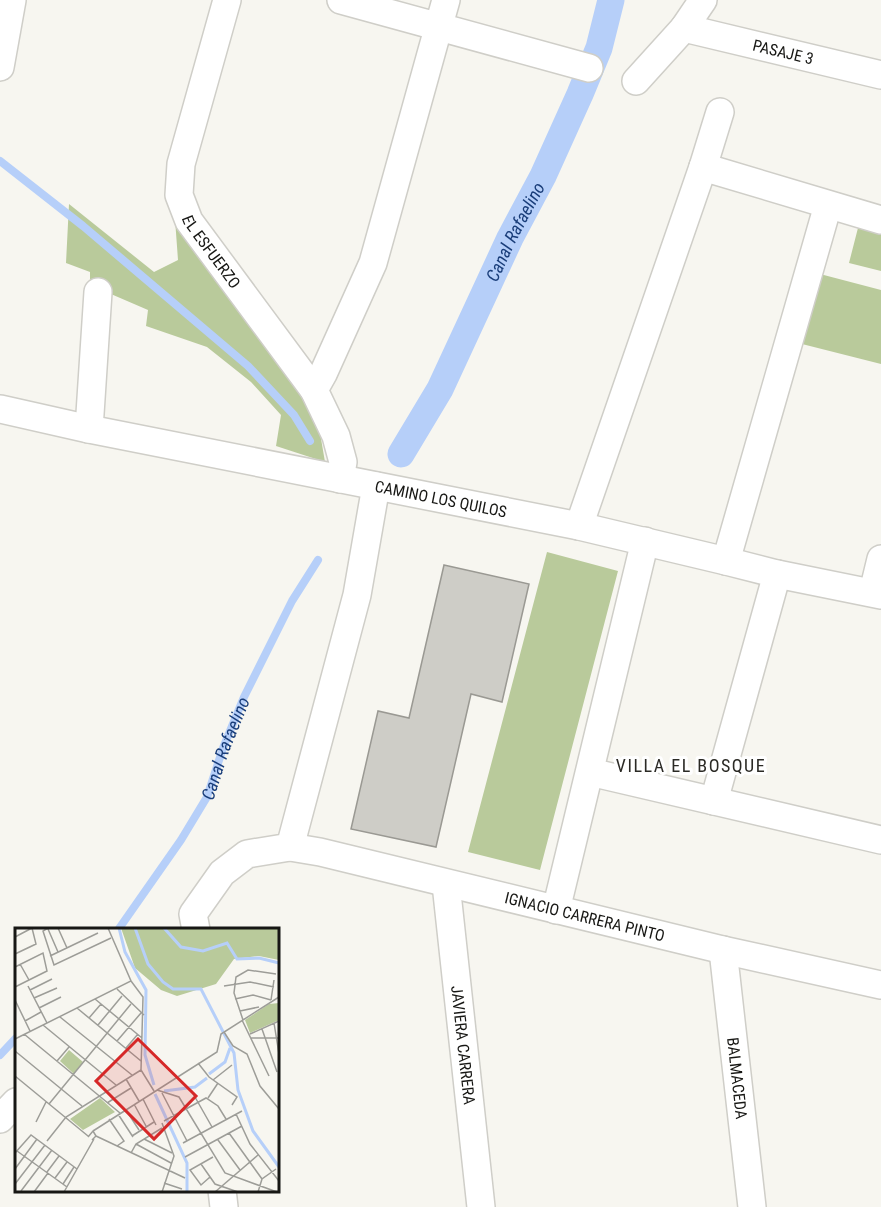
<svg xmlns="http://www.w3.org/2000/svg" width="881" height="1207" font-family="'Roboto Condensed',sans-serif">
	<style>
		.green { fill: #b9ca9b }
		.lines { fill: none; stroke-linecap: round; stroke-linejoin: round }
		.stream { stroke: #b6cff9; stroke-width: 8 }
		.canal { stroke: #b6cff9; stroke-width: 27 }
		.building { fill: #cecdc7; stroke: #9a9993; stroke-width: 1.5 }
		.minor-casing { stroke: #cfcec8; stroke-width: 30 }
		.minor { stroke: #fff; stroke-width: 27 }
		.labels { text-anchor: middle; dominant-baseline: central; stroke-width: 6; stroke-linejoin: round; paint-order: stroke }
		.street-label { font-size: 16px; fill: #171714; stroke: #fff }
		.water-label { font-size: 18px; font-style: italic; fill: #1a3e7a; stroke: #fff }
		.neighbourhood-label { font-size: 18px; letter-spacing: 1.5px; fill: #2b2a25; stroke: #fff }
		.inset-river { fill: none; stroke: #b6cff9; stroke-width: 3 }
		.inset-road { fill: none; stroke: #9d9d98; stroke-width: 1.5 }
		.view { fill: #d62828; fill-opacity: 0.15; stroke: #d62828; stroke-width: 3 }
		.inset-edge { fill: none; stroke: #171714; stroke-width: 3 }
	</style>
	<rect width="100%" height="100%" fill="#f7f6f0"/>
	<path class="green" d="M69 204 154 272 178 260 175 219 311 410 319 427 325 462 276 446 281 415 251 382 207 347 146 326 148 310 90 285V272L66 263Z
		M859 224 881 230V271L849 263Z
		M820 274 881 290V364L802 344Z
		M547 552 618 571 540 870 468 852Z"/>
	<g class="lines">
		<g class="stream">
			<path d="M0 161 83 226 248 366 294 415 310 441"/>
			<path id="s1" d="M118 930 181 840 207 797 223 748 244 697 292 601 318 560"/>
			<path d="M0 1055 16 1038"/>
		</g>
		<path class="canal" id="s2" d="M401 454 440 389 510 238 543 176 580 94 599 48 611 0"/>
	</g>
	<path class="building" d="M444 565 529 584 502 702 471 694 436 847 351 829 378 711 409 718Z"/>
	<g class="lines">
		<g class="minor-casing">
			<g id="minor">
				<path id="s3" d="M227 0 181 164 179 195 189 221 314 390 336 436 343 462 340 479"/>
				<path d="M341 0 589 68"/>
				<path id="s4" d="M684 28 881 75"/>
				<path d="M0 67 12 0"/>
				<path d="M636 81 684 28 703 0"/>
				<path d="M703 167 881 220"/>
				<path d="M314 390 323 374 373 263 446 0"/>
				<path id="s5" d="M0 409 89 429 579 526 726 561 777 574 881 595"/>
				<path d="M89 429 98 292"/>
				<path d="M579 526 703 167 720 112"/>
				<path d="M726 561 828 205"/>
				<path d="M873 592 881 559"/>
				<path d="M590 772 881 840"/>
				<path d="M714 801 777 574"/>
				<path id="s6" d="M290 847 320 852 723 950 881 985"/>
				<path id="s7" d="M446 884 481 1207"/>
				<path d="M556 910 645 541"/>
				<path d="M196 930 193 914 222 873 247 854 290 847 357 595 376 486"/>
				<path id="s8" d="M723 950 752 1207"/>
				<path d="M0 1119 16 1102"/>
				<path d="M222 1190 224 1207"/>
			</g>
		</g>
		<use href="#minor" class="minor"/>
	</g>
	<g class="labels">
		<g class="street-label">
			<text stroke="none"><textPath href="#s4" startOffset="102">PASAJE 3</textPath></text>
			<text stroke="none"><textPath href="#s3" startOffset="267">EL ESFUERZO</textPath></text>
			<text stroke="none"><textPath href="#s5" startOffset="450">CAMINO LOS QUILOS</textPath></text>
			<text stroke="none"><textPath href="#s6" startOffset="303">IGNACIO CARRERA PINTO</textPath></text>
			<text stroke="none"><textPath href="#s7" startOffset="162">JAVIERA CARRERA</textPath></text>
			<text stroke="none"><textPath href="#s8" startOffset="129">BALMACEDA</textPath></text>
		</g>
		<g class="water-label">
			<text stroke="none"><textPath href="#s2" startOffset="250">Canal Rafaelino</textPath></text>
			<text stroke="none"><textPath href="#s1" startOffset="212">Canal Rafaelino</textPath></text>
		</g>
		<g class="neighbourhood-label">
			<text x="691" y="765">VILLA EL BOSQUE</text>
		</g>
	</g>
	<g transform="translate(15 928)">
		<rect width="264" height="264" fill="#f7f6f0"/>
		<path d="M106 0H264V32L244 28 219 31 201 56 162 68 146 62 120 40ZM264 75V92L235 105 230 92 254 76ZM54 122 68 134 59 146 45 133ZM85 170 100 184 68 202 55 191Z" fill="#b9ca9b"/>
		<path class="inset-river" d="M104 0 110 24 131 62 130 127 139 157M120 0 133 36 148 54 158 61H186L219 125 223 162 238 203 264 239M149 0 166 19 188 23 212 15 222 31 244 30 264 35M194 146 210 134 215 120M149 163 180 159 192 150M140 166 172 235V264"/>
		<path class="inset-road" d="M33 0 28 3 39 37 96 10M43 0 52 20M33 1 43 24M0 9 17 0M0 26 21 16 17 0M35 28 83 5M5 36 14 52M0 39 28 25 32 43 0 59M116 53 128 69 126 142 139 163M13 58 32 95M209 58 235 54 259 59M102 61 129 87M15 62 37 51M19 70 42 60M80 71 127 110M220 71 238 67 256 72M0 72 15 103M256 72 259 52M24 80 46 69M62 80 126 133M225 83 244 79M45 89 117 147M74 90 86 76M227 92 254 148M228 92 219 65 221 49 233 42 261 46M10 93 26 84M259 95 264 126M28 97 101 157M83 97 107 68M247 101 262 144M209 104 218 118 232 126 245 158 264 181M9 106 105 185M235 106 264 93M236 110H264M0 111 116 53 93 0M102 113 126 85M111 120 123 106M0 123 67 178M42 133 54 119M183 135 194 149 222 169 217 177M0 148 73 208M111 151 124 173M198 152 217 137M142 162 164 169 210 245 262 264M176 162 197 199M147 165 172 213M193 170 203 155M128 171 141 197M92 175 116 160M34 176 116 76M119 176 131 198M111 182 124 202M103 186 118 209M221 186 235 216 264 253M94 191 109 213 102 218M149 193 191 170 203 178 211 191M21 194 31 174M147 195 159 228 147 264M78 203 202 124 206 106 264 69M214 205 247 251M81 208 170 250M117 208 139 194M73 209 78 203 81 208 77 212M129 211 157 225M203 212 225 242M32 213 51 189 126 142M168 215 227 183M121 216 156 235M2 223 52 259M0 225 16 207 62 241M116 225 121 216 147 200M170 229 227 198M186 236 200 256 223 264M0 241 22 211M32 244 44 228M195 249 186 257 175 242 198 229M40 250 52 234M149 255 167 261M0 256 30 217M48 256 59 239M6 263 37 222M19 264 33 245M49 264 79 211M200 264 243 227M243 264 247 251 261 241"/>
		<path class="view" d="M123 111 181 168 139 211 81 153Z"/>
		<rect width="264" height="264" class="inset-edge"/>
	</g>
</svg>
